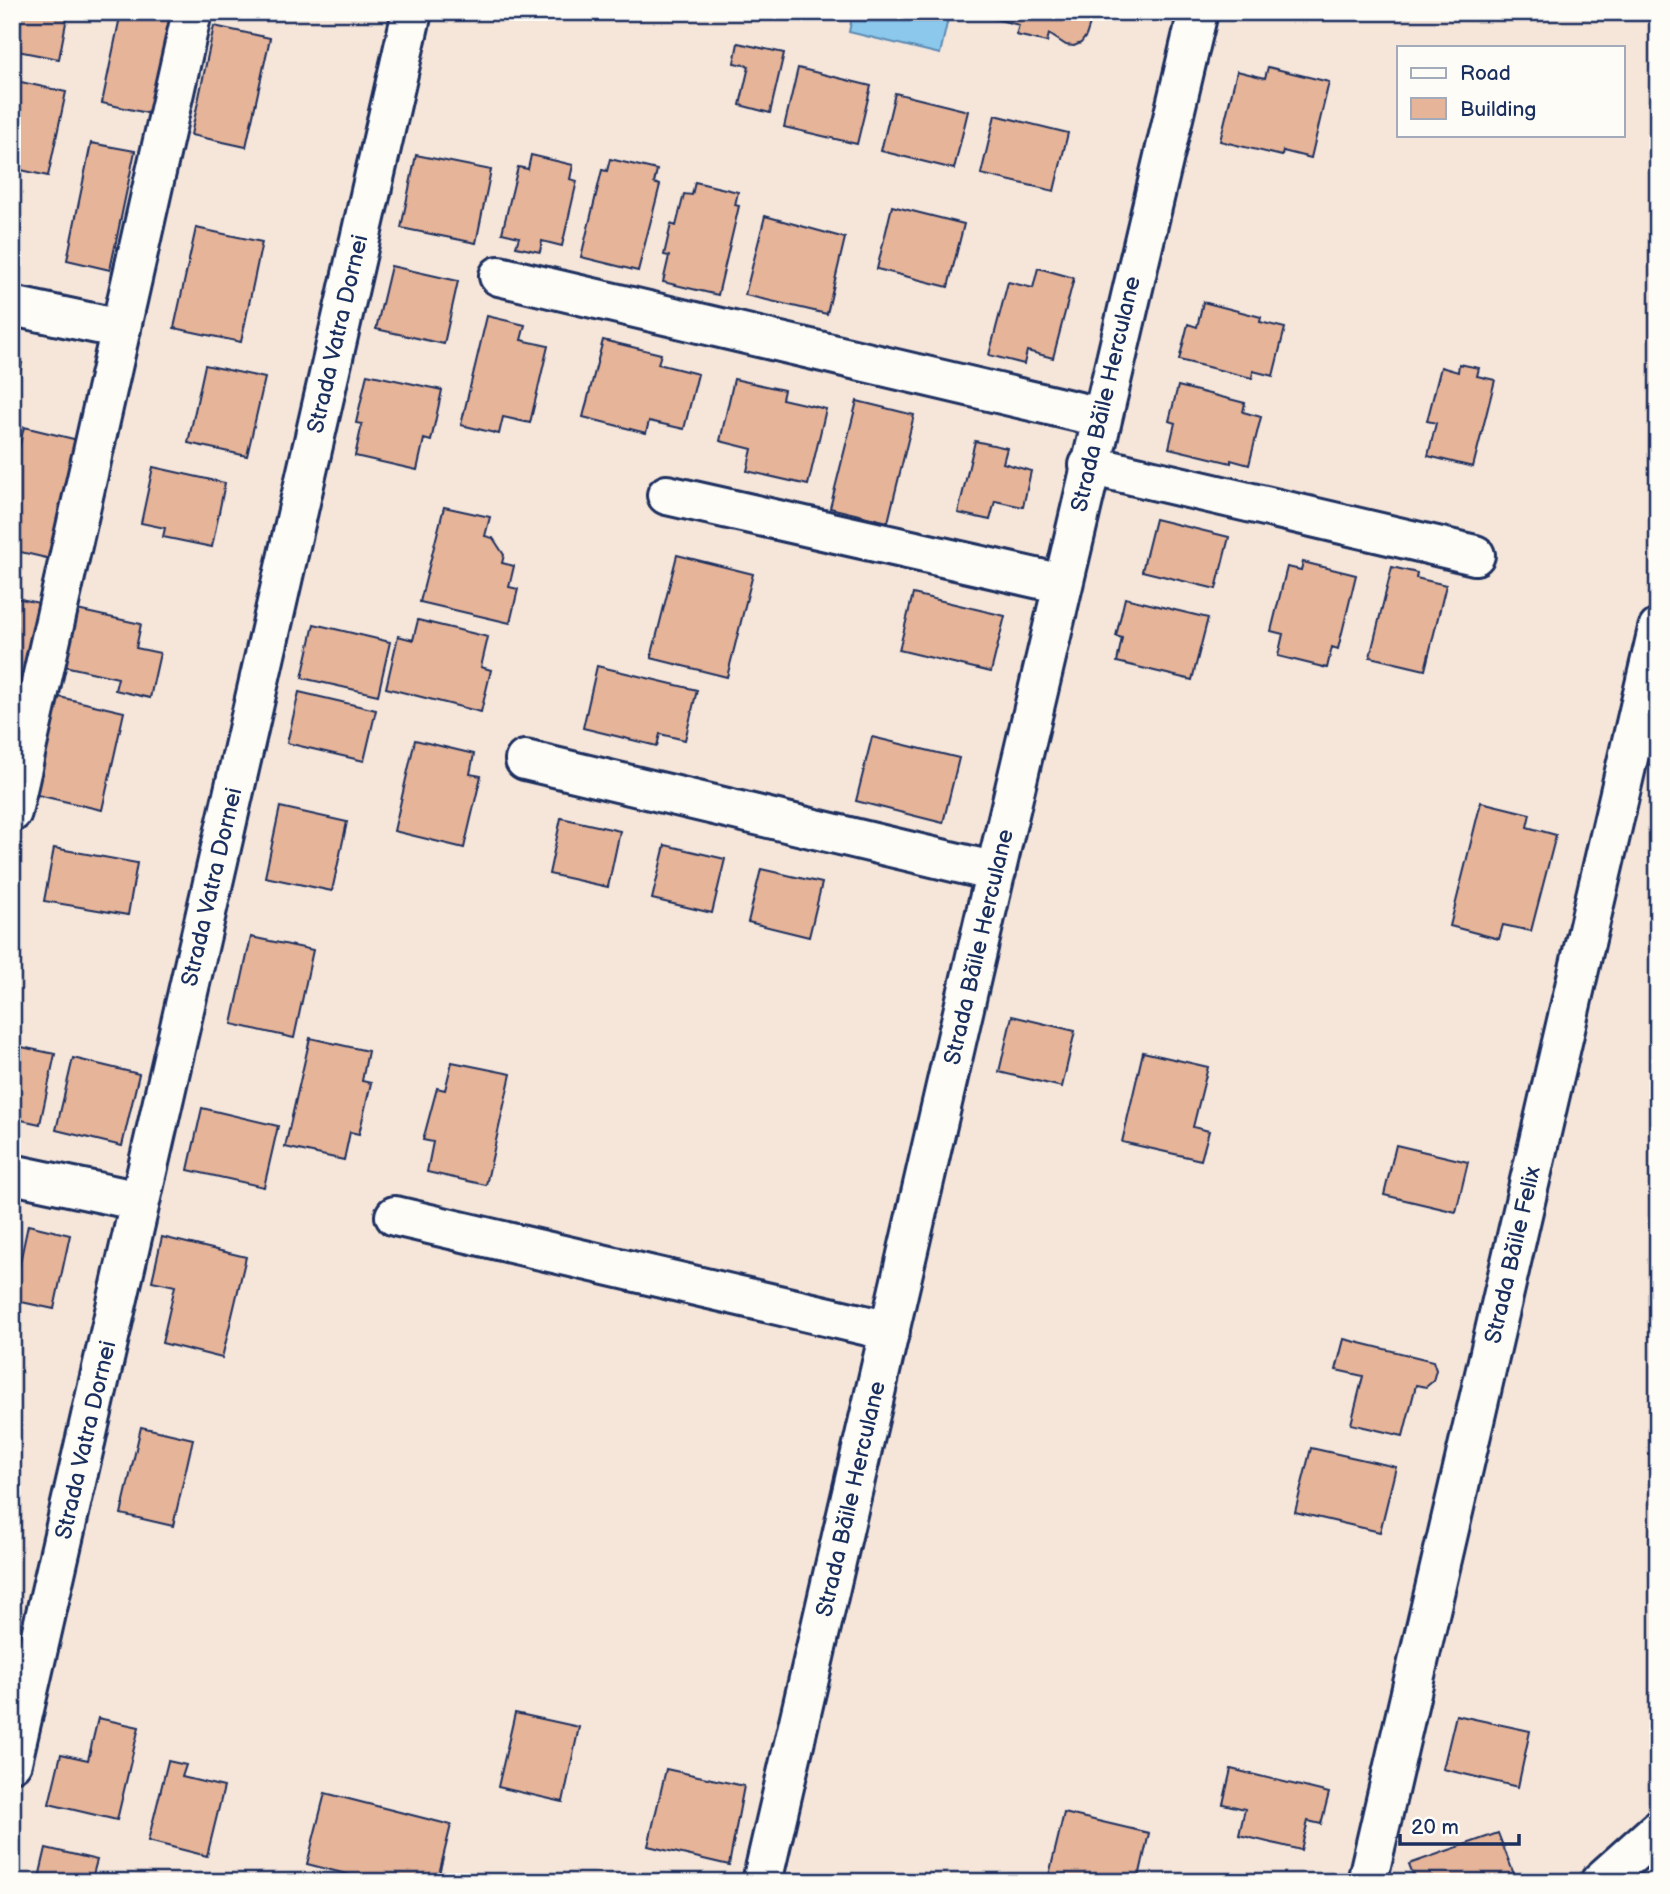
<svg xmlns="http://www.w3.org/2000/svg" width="1670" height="1894" font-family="'Balsamiq Sans',sans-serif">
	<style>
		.water { fill: #8bc8ec; stroke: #5e8bb3; stroke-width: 2 }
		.building { fill: #e6b498; stroke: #1b2f5e; stroke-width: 2 }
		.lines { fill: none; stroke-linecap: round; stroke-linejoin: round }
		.minor-casing { stroke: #1b2f5e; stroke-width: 44 }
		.minor { stroke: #fdfcf7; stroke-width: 38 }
		.labels { text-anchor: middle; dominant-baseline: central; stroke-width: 5; stroke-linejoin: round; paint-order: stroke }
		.street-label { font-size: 23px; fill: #1b2f5e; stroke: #fdfcf7 }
	</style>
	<rect width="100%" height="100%" fill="#f6e6da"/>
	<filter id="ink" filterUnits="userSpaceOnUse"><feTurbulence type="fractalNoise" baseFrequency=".0143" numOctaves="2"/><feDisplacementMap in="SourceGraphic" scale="14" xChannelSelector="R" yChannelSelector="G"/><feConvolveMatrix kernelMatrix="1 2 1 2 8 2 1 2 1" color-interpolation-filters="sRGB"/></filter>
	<g filter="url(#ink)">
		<path class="water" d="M853 12H918L948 19 940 54 849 32Z"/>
		<path class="building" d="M12 12H68L59 59 12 50Z
			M121 12H178L156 115 102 103Z
			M984 12H1094L1086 36 1081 43 1074 46 1066 45 1049 34 1047 42 1016 35 1019 25 983 16Z
			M214 26 270 38 246 147 191 135Z
			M738 43 784 53 770 113 740 105 749 66 734 63Z
			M1268 67 1329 82 1311 158 1283 151 1282 156 1220 141 1237 71 1265 78Z
			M798 68 871 86 857 144 784 127Z
			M12 80 66 92 48 176 12 168Z
			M895 93 968 111 954 169 881 151Z
			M995 115 1068 133 1054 191 981 174Z
			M91 143 135 151 110 270 67 260Z
			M416 155 491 170 476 243 401 228Z
			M531 155 573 165 570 179 577 181 562 246 542 241 540 252 516 247 519 237 502 233 518 167 528 169Z
			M610 159 657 170 654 183 660 185 638 271 581 257 602 170 607 171Z
			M695 182 738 192 735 205 739 206 718 295 663 282 669 256 664 255 671 224 676 226 684 194 692 195Z
			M892 206 964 224 948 287 877 269Z
			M765 216 845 238 827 314 745 295Z
			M196 228 262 242 241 342 174 328Z
			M391 266 458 281 444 344 376 329Z
			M1038 268 1074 278 1053 358 1027 351 1024 364 989 355 1008 282 1033 288Z
			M1203 302 1261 317 1260 322 1285 328 1273 376 1253 371 1252 378 1179 360 1188 324 1197 327Z
			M487 316 525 325 521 340 548 346 530 423 503 417 499 434 461 425Z
			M603 340 661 354 658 364 698 374 684 429 649 421 646 433 583 417Z
			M12 361 22 363 12 404Z
			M1459 364 1479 368 1477 376 1495 380 1473 467 1428 456 1436 423 1427 421 1441 367 1458 372Z
			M205 365 265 378 247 456 188 443Z
			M367 374 442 390 431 441 424 439 417 470 355 456 362 424 356 423Z
			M734 379 784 390 782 399 826 409 808 485 747 471 752 449 720 441Z
			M1178 386 1245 403 1243 412 1261 417 1249 465 1231 460V463L1169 448 1175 423 1169 421Z
			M857 401 914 415 888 522 830 508Z
			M24 427 82 441 55 560 12 550V477Z
			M975 441 1007 448 1003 463 1031 471 1023 507 995 501 990 520 958 513Z
			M153 467 225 483 212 547 163 537 165 528 141 523Z
			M444 507 490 517 485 536 493 538 504 555 502 563 514 566 509 587 518 589 510 623 420 602Z
			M1155 519 1229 537 1216 589 1142 571Z
			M677 555 753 574 727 677 651 658Z
			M1303 562 1356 575 1338 649 1332 647 1327 668 1278 656 1283 634 1271 631 1287 567 1301 570Z
			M1392 567 1417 573 1416 578 1446 585 1425 670 1370 657Z
			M913 594 1005 616 991 672 899 650Z
			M12 597 43 604 15 721 12 720Z
			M1125 598 1208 618 1192 680 1117 662 1122 638 1116 636Z
			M77 610 141 624 136 648 160 653 150 698 115 690 118 678 64 666Z
			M418 620 488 637 481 667 491 670 481 712 386 688 398 636 413 640Z
			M314 624 390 642 378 695 302 678Z
			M597 666 697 690 685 740 660 734 657 746 583 728Z
			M299 692 376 710 364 761 287 743Z
			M55 696 124 712 102 810 33 794Z
			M872 737 959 758 943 823 856 801Z
			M415 740 474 754 470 774 481 776 464 848 394 831Z
			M1481 802 1530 814 1527 827 1556 835 1531 931 1503 925 1499 939 1450 926Z
			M280 807 347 822 332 891 265 877Z
			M561 818 620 831 608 887 549 874Z
			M665 845 725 859 712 913 652 899Z
			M54 848 137 863 128 915 44 901Z
			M761 869 822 883 809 937 748 922Z
			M251 937 313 950 294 1038 232 1024Z
			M1012 1016 1075 1031 1062 1087 999 1072Z
			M310 1038 368 1051 362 1081 371 1083 359 1134 350 1132 344 1160 285 1147Z
			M12 1045 55 1054 40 1124 12 1118Z
			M1143 1052 1208 1067 1193 1127 1209 1131 1201 1160 1122 1142Z
			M73 1058 139 1074 122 1146 56 1130Z
			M452 1062 511 1074 486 1185 427 1172 433 1142 423 1140 437 1088 445 1090Z
			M202 1108 278 1126 264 1187 188 1170Z
			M1396 1145 1468 1162 1456 1212 1384 1195Z
			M28 1225 70 1235 54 1309 12 1300Z
			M162 1237 246 1257 222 1358 162 1343 175 1286 152 1281Z
			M1344 1339 1433 1361 1436 1370 1433 1381 1426 1387 1416 1385 1403 1436 1351 1424 1363 1376 1336 1370Z
			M141 1427 193 1439 173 1526 121 1514Z
			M1311 1448 1396 1467 1380 1532 1295 1512Z
			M515 1713 579 1727 563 1802 498 1787Z
			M1456 1715 1530 1731 1518 1787 1443 1769Z
			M98 1718 139 1727 117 1820 49 1804 61 1754 88 1760Z
			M168 1761 186 1765 182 1777 224 1787 207 1856 148 1841Z
			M666 1769 744 1786 729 1865 648 1846Z
			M1231 1769 1329 1793 1321 1824 1308 1821 1301 1850 1239 1835 1245 1809 1223 1804Z
			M325 1793 451 1825 437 1882H378L307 1864Z
			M1064 1813 1149 1833 1138 1882H1078L1049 1875Z
			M1498 1833 1517 1882H1416L1409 1864Z
			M46 1848 97 1860 91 1882H38Z"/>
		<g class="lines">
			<g class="minor-casing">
				<path id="minor" d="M499 276 1100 417
					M12 306 121 329
					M1089 465 1475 555
					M667 495 1062 584
					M525 760 996 872
					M12 812 192 12
					M12 1174 140 1201
					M395 1216 890 1331
					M12 1762 412 12
					M762 1882C907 1259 1048 634 1198 12
					M1367 1882 1658 629
					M1600 1882 1658 1830"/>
			</g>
			<use href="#minor" class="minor"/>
		</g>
	</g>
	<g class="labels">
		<g class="street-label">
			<text transform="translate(338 334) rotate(-77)">Strada Vatra Dornei</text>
			<text transform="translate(1106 394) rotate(-77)">Strada Băile Herculane</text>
			<text transform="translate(212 887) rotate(-77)">Strada Vatra Dornei</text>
			<text transform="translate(979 947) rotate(-77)">Strada Băile Herculane</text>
			<text transform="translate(1513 1255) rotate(-77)">Strada Băile Felix</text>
			<text transform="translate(86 1440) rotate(-77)">Strada Vatra Dornei</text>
			<text transform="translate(851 1499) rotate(-77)">Strada Băile Herculane</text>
		</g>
	</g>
	<rect width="1670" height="1894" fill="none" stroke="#fdfcf7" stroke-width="42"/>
	<rect x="21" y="21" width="1628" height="1852" fill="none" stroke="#1b2f5e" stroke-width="2.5" filter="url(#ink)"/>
	<rect x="1397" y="46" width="228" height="91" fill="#fdfcf7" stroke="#a3aaba" stroke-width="2"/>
	<rect x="1411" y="68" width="35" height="10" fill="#fdfcf7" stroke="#a3aaba" stroke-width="2"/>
	<text x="1460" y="80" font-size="21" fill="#1b2f5e">Road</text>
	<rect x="1411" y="98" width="35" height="21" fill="#e6b498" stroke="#a3aaba" stroke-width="2"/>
	<text x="1460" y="116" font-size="21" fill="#1b2f5e">Building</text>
	<path d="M1400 1834v10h119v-10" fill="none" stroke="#1b2f5e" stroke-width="3.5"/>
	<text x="1411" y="1834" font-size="21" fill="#1b2f5e" stroke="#fdfcf7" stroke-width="5" paint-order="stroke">20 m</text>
</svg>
